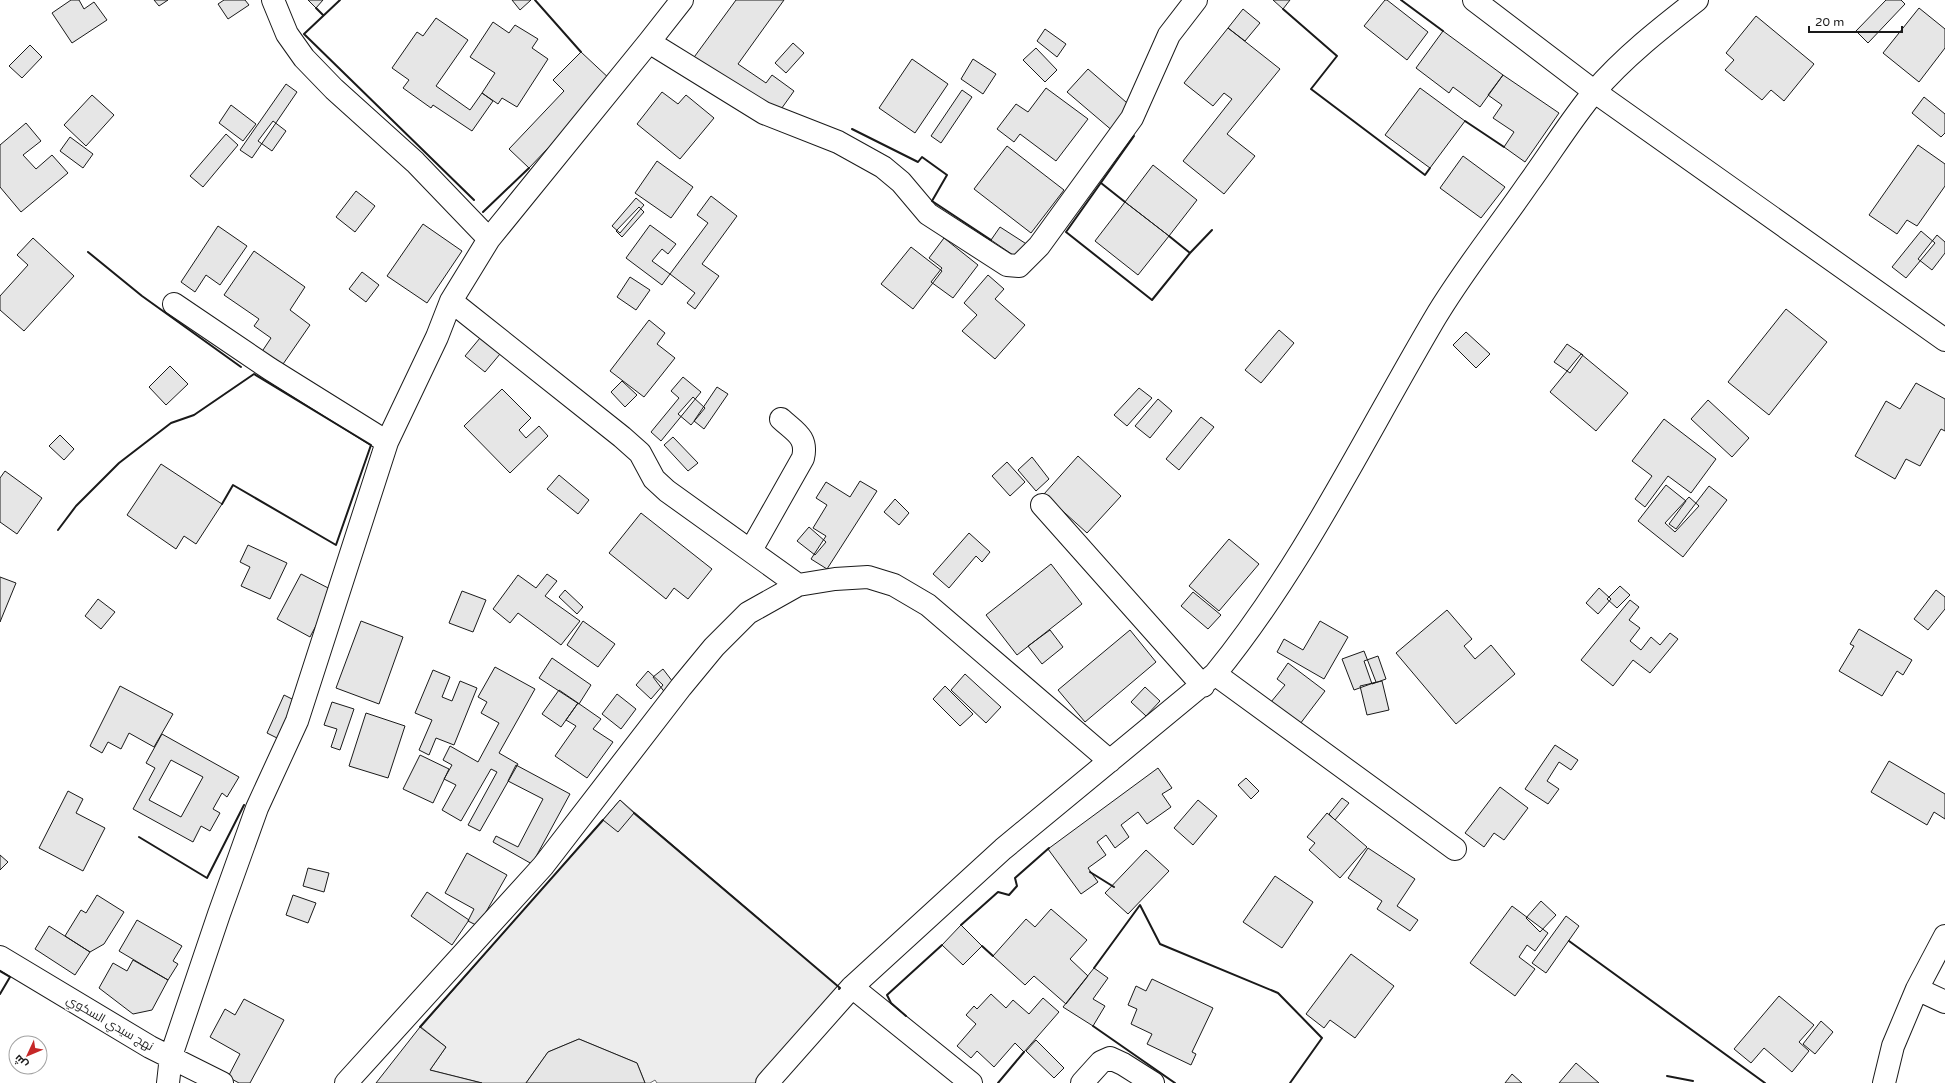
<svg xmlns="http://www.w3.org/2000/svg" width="1945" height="1083" font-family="'Varela Round',Cairo,sans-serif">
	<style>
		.built { fill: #ededed; stroke: #6a6a6a }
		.building { fill: #e6e6e6; stroke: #1a1a1a; fill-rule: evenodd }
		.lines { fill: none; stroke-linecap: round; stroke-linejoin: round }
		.minor-casing { stroke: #1a1a1a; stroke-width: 24 }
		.minor { stroke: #fff; stroke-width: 22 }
		.wall { stroke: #1a1a1a; stroke-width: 2 }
		.labels { text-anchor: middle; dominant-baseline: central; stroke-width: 3; stroke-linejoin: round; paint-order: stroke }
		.street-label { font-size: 12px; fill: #1a1a1a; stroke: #fff }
	</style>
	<rect width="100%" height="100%" fill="#fff"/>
	<path class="built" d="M620 800 840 988 755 1083H657L655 1080 650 1083H645L637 1063 579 1039 548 1052 526 1083H482L430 1070 446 1047 421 1027Z"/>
	<path class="building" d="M71 0H79L84 9 94 2 107 20 72 43 52 13Z
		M154 0H168L159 6Z
		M224 0H245L249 5 228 19 218 4Z
		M308 0H323L316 8Z
		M512 0H531L520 10Z
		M736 0H784L738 64 766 83 772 75 794 91 774 119 692 60Z
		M1273 0H1290L1283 9Z
		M1385 0H1387L1428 32 1407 60 1364 26Z
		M1886 0H1901L1905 4 1868 43 1856 31Z
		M1919 8 1945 29V48L1919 82 1883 53Z
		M1243 9 1260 23 1245 41 1228 28Z
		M1756 16 1814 64 1784 101 1771 90 1762 100 1725 70 1734 60 1726 53Z
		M436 18 468 40 436 86 470 110 482 93 493 101 472 131 433 105 431 108 403 88 409 80 392 68 417 32 423 36Z
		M493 22 509 33 515 25 538 39 532 48 548 59 517 107 502 98 498 104 482 93 495 73 470 57Z
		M1228 28 1280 69 1227 134 1255 156 1224 194 1183 161 1232 99 1224 93 1213 106 1184 83Z
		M1045 29 1066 44 1057 57 1037 41Z
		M1443 31 1503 75 1480 107 1453 87 1449 93 1416 68Z
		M793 43 804 53 786 73 775 63Z
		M30 45 42 57 22 78 9 66Z
		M1036 48 1057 70 1045 82 1023 60Z
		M581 52 612 81 529 168 509 149 564 91 553 80Z
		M912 59 948 84 915 133 879 108Z
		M973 59 996 74 983 94 961 79Z
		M1088 69 1134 109 1114 132 1067 92Z
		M1503 75 1559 113 1525 162 1504 147 1514 132 1493 118 1502 105 1488 95Z
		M286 84 297 92 252 158 240 150Z
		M1046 88 1088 119 1056 161 1020 134 1014 142 997 129 1016 104 1028 112Z
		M1420 88 1465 121 1430 168 1385 135Z
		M962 90 972 97 941 143 931 136Z
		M662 92 678 104 686 95 714 118 680 159 637 124Z
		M92 95 114 115 86 146 64 125Z
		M1924 97 1945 114V133L1941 137 1912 113Z
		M231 105 256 124 243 141 219 123Z
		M273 121 286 131 272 151 258 141Z
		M26 123 41 141 23 155 36 169 52 155 68 173 21 212 0 187V145Z
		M226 134 238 145 203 187 190 176Z
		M70 137 93 154 83 168 60 151Z
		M1918 145 1945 164V186L1917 226 1907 220 1897 234 1869 215Z
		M1007 146 1064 190 1031 233 974 189Z
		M1463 156 1505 187 1481 218 1440 188Z
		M657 161 693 187 671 218 635 193Z
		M1153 165 1197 200 1169 236 1125 202Z
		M356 191 375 206 355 232 336 217Z
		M711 196 737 216 702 264 719 276 695 309 687 303 695 293 670 274 708 223 697 215Z
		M636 198 644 205 620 233 612 226Z
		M1125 202 1169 236 1138 275 1095 241Z
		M639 207 644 212 622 237 616 231Z
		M423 224 462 251 427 303 387 276Z
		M650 225 676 244 668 254 662 249 652 261 670 274 662 285 626 258Z
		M218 226 247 246 220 285 206 275 195 292 181 282Z
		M1000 227 1028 245 1019 259 991 240Z
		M1921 231 1935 243 1906 278 1892 267Z
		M1937 235 1945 242V253L1932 270 1918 259Z
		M33 238 74 276 24 331 0 310V296L28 265 17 255Z
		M944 238 978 265 953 298 931 282 942 268 929 258Z
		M911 247 942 271 913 309 881 284Z
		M254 251 305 287 290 310 310 325 281 367 261 353 271 338 254 326 259 319 224 295Z
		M362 272 379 285 366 302 349 289Z
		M988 275 1004 289 995 299 1025 325 995 359 962 331 977 315 964 303Z
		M630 277 650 290 636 310 617 297Z
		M1786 309 1827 342 1769 415 1728 382Z
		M649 320 665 333 657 344 675 358 644 397 610 371Z
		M1279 330 1294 343 1261 383 1245 370Z
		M1466 332 1490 354 1476 368 1453 345Z
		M480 338 500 354 485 372 465 356Z
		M1567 344 1583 355 1570 373 1554 362Z
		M1581 354 1628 393 1596 431 1550 392Z
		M170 366 188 384 166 405 149 387Z
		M683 377 701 392 661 441 651 432 679 398 671 391Z
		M622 381 637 395 625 407 611 392Z
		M1916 383 1945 399V431L1941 429 1920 466 1906 459 1895 479 1855 456 1886 401 1900 409Z
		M717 387 728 394 704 429 694 421Z
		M1139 388 1152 398 1127 426 1114 415Z
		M502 389 531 418 519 430 526 438 539 426 548 436 510 473 464 426Z
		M693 397 705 408 691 425 678 414Z
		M1158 399 1172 411 1150 438 1135 426Z
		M1708 400 1749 438 1732 457 1691 419Z
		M1201 417 1214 427 1179 470 1166 459Z
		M1664 419 1716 459 1691 493 1668 476 1645 507 1635 499 1652 476 1632 461Z
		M60 435 74 449 64 460 49 446Z
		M673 437 698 463 688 471 664 445Z
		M1078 456 1121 496 1087 533 1044 494Z
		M1032 457 1049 479 1036 491 1018 470Z
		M1007 462 1025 482 1010 496 992 476Z
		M161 464 222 504 196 544 184 536 176 549 127 515Z
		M5 471 42 498 17 534 0 522V478Z
		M559 475 589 500 578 514 547 489Z
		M860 481 877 491 827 569 811 559 826 536 813 528 827 505 816 498 826 482 850 497Z
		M1666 485 1686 501 1669 524 1676 529 1709 486 1727 500 1683 557 1638 521Z
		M1689 497 1699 506 1675 532 1665 523Z
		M895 499 909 513 899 525 884 512Z
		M641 513 712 569 688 599 674 588 666 599 609 553Z
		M809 527 826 542 815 555 797 541Z
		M969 533 990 552 982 562 976 556 949 588 933 574Z
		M1229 539 1259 564 1219 611 1189 586Z
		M248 545 287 563 270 599 241 586 250 567 240 562Z
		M1051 564 1082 604 1017 655 986 615Z
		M301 574 334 591 310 637 277 619Z
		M547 574 557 581 545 596 580 621 561 645 518 613 510 623 493 609 518 575 536 588Z
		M0 577 16 583 0 622Z
		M1620 586 1630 595 1617 608 1607 599Z
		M1599 588 1611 599 1598 614 1586 603Z
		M565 590 583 607 577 614 559 597Z
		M1936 590 1945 597V609L1928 630 1914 619Z
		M462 591 486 600 473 632 449 623Z
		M1193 592 1221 615 1208 629 1181 606Z
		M98 599 115 612 101 629 85 616Z
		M1630 600 1639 607 1629 620 1640 628 1630 641 1641 650 1651 637 1660 645 1670 633 1678 639 1650 673 1633 660 1613 686 1581 660Z
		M1447 610 1472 639 1464 646 1475 659 1491 645 1515 674 1456 724 1396 653Z
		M361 621 403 637 379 704 336 688Z
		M583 621 615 644 598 667 567 645Z
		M1320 621 1348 637 1324 679 1277 652 1284 639 1303 650Z
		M1859 629 1912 660 1903 675 1897 671 1882 696 1839 671 1854 646 1850 644Z
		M1050 630 1063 647 1042 664 1028 646Z
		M1130 630 1156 662 1085 722 1058 690Z
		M1364 651 1376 682 1354 690 1342 659Z
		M1378 656 1386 679 1372 684 1364 661Z
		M552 658 591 685 579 704 539 678Z
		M1288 663 1325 691 1300 724 1271 702 1285 685 1277 679Z
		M495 667 535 689 499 753 518 764 480 831 468 825 497 772 491 769 461 821 442 810 456 785 444 779 452 765 443 760 450 746 478 762 499 723 481 713 487 702 478 697Z
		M663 669 676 686 666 694 653 677Z
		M433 670 450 677 442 697 452 701 460 681 477 688 454 745 436 738 429 755 419 750 432 720 415 713Z
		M648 671 663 685 651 699 636 685Z
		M965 674 1001 707 986 723 951 690Z
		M1382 681 1389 710 1367 715 1360 686Z
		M120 686 173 714 154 747 129 733 121 749 108 742 102 753 90 746Z
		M945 686 973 714 960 726 933 699Z
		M1145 687 1160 701 1146 716 1131 702Z
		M559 690 578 703 561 727 542 714Z
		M617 694 636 709 621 729 602 714Z
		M284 695 298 702 281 740 267 733Z
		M332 702 354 709 340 750 331 747 337 729 324 725Z
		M578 703 601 719 593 729 613 742 587 778 555 756 576 726 566 720Z
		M366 713 405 726 388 778 349 766Z
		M162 734 239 777 227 797 222 793 213 809 220 813 210 831 201 826 193 842 133 809 155 768 146 763ZM171 760 203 777 181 817 149 800Z
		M1555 745 1578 760 1571 770 1559 762 1547 781 1559 789 1548 804 1525 789Z
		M420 755 449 769 433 803 403 789Z
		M1889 761 1945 794V819L1934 812 1927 825 1871 792Z
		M516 765 570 794 532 864 493 842 496 836 518 847 543 799 508 781Z
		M1158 768 1172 788 1162 794 1171 807 1147 824 1138 812 1121 825 1129 837 1115 848 1106 835 1097 842 1106 855 1088 868 1098 882 1081 894 1048 849Z
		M1246 778 1259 791 1251 799 1238 785Z
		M1500 787 1528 808 1504 840 1494 833 1484 847 1465 833Z
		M68 791 83 799 76 813 105 828 83 871 39 848Z
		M1342 798 1349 803 1335 820 1329 814Z
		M620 800 634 813 618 832 603 820Z
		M1198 800 1217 816 1193 845 1174 828Z
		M1327 813 1367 847 1340 878 1309 850 1315 843 1307 837Z
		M1368 848 1415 879 1397 906 1418 920 1410 931 1377 909 1382 901 1348 878Z
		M1146 850 1169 871 1128 914 1105 893Z
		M467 853 507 875 478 926 468 921 474 909 445 893Z
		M0 855 8 862 0 870Z
		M308 868 329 873 324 892 303 886Z
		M1275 876 1313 902 1282 948 1243 922Z
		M427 892 469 920 452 945 411 916Z
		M97 895 124 912 104 944 90 952 65 936 81 910 86 913Z
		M293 895 316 903 308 923 286 915Z
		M1541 901 1556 915 1540 932 1526 918Z
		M1512 906 1548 933 1535 951 1527 945 1519 957 1535 969 1515 996 1470 963Z
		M1051 909 1087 940 1070 959 1088 976 1066 1004 1034 976 1025 985 993 956 1026 919 1035 927Z
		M1566 916 1579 926 1546 973 1532 963Z
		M137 920 182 946 173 961 178 964 168 980 119 951Z
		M961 925 982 946 963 965 942 945Z
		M49 926 90 952 75 975 35 949Z
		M1351 954 1394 986 1355 1038 1330 1020 1324 1028 1306 1014Z
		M133 960 168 980 152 1010 133 1014 99 988 113 963 127 971Z
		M1094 968 1108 978 1093 999 1105 1006 1093 1026 1063 1007Z
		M1152 979 1213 1008 1192 1052 1196 1054 1191 1065 1147 1044 1152 1034 1131 1024 1137 1009 1128 1005 1136 986 1146 991Z
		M991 994 1006 1008 1013 1000 1029 1014 1043 998 1059 1012 1024 1052 1015 1043 994 1067 977 1051 971 1058 957 1046 976 1024 966 1015 974 1006 977 1009Z
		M1779 996 1814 1025 1799 1042 1809 1051 1792 1072 1764 1048 1751 1063 1734 1049Z
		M244 999 284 1020 250 1083H239L228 1077 240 1054 210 1037 225 1009 235 1015Z
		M1821 1021 1833 1032 1815 1054 1803 1044Z
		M420 1027 446 1047 430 1070 482 1083H376Z
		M579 1039 637 1063 645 1083H526L548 1052Z
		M1036 1040 1064 1068 1054 1078 1026 1051Z
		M1576 1063 1599 1083H1559Z
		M1512 1074 1522 1083H1505Z"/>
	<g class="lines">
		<g class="minor-casing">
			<path id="minor" d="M273 0 287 34 304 58 334 89 415 162 489 239
				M1474 0 1595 92 1945 340
				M649 42 764 113 838 142 883 167 901 182 928 214 1007 265 1019 266 1039 246 1132 118 1169 35 1196 0
				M451 301 622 437 640 453 654 479 667 491 798 585
				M174 304 270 369 387 442
				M1042 505 1203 686
				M751 550 803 458C808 437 795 432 781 419
				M1215 674 1455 849
				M0 957 150 1047 222 1083
				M852 987 971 1083
				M1917 989 1945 1002
				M168 1083 171 1056 219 914 257 808 297 721 387 442 437 337 451 301 489 239 649 42 682 0
				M346 1083 543 866 681 687 714 647 748 613 798 585 835 579 868 577 894 585 928 605 1110 761
				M767 1083 852 987 1003 849 1215 674C1303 566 1364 438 1435 318 1463 271 1497 229 1528 184 1550 154 1570 121 1594 92 1624 57 1661 28 1697 0
				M1082 1083 1101 1062 1110 1058 1123 1064 1153 1083
				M1884 1083 1893 1046 1917 989 1945 936"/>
		</g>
		<use href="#minor" class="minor"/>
		<path class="wall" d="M340 0 304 34 474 200
			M535 0 581 52
			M1401 0 1443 31
			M316 8 323 15
			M1283 9 1337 56 1311 89 1425 175 1430 168
			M1465 121 1504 147
			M852 129 918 162 922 157 947 175 932 201 991 240
			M1134 136 1066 232 1152 300 1190 253 1169 236
			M1101 183 1125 202
			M483 212 529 168
			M88 252 142 296 241 367
			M1190 253 1212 230
			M58 530 76 506 119 463 171 423 194 415 254 374 371 445 336 545 233 485 222 504
			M634 813 840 988 839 989
			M139 837 207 878 244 805
			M1090 872 1114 887
			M961 925 998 892 1009 895 1017 886 1015 878 1049 848
			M1569 941 1765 1083
			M982 946 993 956
			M1094 968 1140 905 1160 944 1278 993 1322 1038 1290 1083
			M0 971 10 977 0 994
			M906 1016 891 1003 887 995 942 945
			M1093 1026 1175 1083
			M420 1027 603 820
			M1667 1076 1693 1081
			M998 1083 1024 1052"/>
	</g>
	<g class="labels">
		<g class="street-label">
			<text transform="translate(110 1023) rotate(30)">نهج سيدي السكوي</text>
		</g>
	</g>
	<g transform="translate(28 1055) rotate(226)"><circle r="19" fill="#ffffff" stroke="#a3a3a3"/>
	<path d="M0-3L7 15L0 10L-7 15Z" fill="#c62828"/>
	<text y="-6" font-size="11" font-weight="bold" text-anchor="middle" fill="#1a1a1a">ش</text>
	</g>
	<path d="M1809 26v6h93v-6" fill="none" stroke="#1a1a1a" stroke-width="2"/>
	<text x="1815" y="26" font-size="12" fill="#1a1a1a" stroke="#ffffff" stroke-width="3" paint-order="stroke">20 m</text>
</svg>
